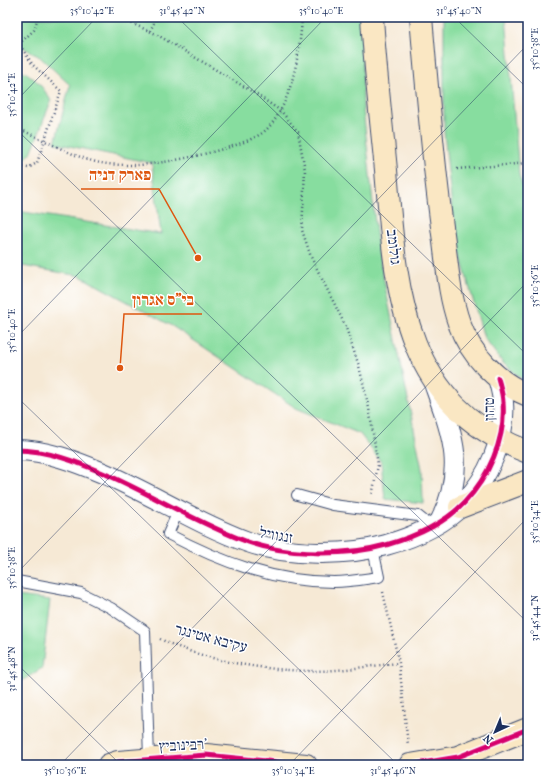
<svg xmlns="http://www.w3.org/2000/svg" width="545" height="782" font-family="'IM FELL French Canon','Frank Ruhl Libre',serif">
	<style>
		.green { fill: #87dd9f; stroke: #51867e }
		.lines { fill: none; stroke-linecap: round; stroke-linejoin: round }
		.lane-casing { stroke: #3c4b70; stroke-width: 12 }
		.street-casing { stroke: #3c4b70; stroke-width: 22 }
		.secondary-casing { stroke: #3c4b70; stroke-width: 24 }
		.path { stroke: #3c4b70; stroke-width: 2.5; stroke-dasharray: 1 3; stroke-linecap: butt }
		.lane { stroke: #fff; stroke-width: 10 }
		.street { stroke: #fff; stroke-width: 20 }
		.secondary { stroke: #fae7c3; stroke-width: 22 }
		.cycleway-casing { stroke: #fff; stroke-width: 8 }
		.cycleway { stroke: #d6006c; stroke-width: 5 }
		.ticks { fill: none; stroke: #1b2f5e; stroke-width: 1; stroke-opacity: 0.45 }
		.labels { text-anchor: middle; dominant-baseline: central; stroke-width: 3; stroke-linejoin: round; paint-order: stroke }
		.street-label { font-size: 15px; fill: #1b2f5e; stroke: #fff }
		.leader { fill: none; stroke: #de5710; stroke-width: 1.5 }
		.callout-dot { fill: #de5710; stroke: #fff; stroke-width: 1.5 }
		.callout-label { font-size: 16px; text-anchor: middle; font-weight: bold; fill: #de5710; stroke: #fff; stroke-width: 3; stroke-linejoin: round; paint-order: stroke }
		.neatline { fill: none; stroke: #1b2f5e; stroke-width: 1.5 }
		.ticks-label { font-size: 10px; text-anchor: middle; fill: #1b2f5e }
	</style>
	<rect width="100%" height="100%" fill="#fff"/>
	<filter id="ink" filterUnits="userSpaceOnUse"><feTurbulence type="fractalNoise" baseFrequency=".025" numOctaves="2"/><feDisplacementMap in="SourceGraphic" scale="8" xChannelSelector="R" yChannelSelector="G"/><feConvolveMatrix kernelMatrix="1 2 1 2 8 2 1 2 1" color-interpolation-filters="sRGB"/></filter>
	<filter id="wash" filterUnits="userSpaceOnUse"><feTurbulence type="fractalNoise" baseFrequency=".012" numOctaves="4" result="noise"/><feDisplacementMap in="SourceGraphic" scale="16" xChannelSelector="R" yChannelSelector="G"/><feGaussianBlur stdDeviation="0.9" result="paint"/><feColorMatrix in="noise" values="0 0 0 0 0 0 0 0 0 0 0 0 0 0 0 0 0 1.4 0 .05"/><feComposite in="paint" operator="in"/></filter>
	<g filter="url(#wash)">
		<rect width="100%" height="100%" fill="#f6e9d5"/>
		<path class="green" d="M17 17H362L363 108 378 251 422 469 423 503 385 499 381 462 360 434 296 408 172 326 80 276 17 265V211L161 234 152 163 55 143 70 85 40 57 17 44Z
			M444 17H506L519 175 528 203V384L503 363 484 338 455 237 444 132Z
			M21 70C36 78 43 87 51 101L31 153 25 159 17 160V71Z
			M17 596 50 600 42 668 17 684Z"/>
	</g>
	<g filter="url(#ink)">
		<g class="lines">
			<g class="lane-casing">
				<path id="lane" d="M297 495 333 505 418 516 423 520 426 530
					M179 509 168 534C221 562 274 582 334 582 349 582 365 579 379 577L373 549
					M17 581 81 593 111 608 145 631 149 759"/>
			</g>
			<g class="street-casing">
				<path id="street" d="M435 386C453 436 466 469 441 520
					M17 450C46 450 77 462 103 473 152 494 198 524 248 542 287 556 347 556 386 545 414 537 443 525 464 503 488 478 506 439 503 403 503 395 500 386 498 378"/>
			</g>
			<g class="secondary-casing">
				<path id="secondary" d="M372 17C375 68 381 119 386 170 396 288 400 403 528 452
					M421 17C427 89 433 162 443 234 447 263 449 295 459 323 470 354 497 383 528 395
					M460 507 528 481
					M109 765 118 762 206 755 306 765
					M410 765 458 757 528 729"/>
			</g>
			<path class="path" d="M117 17 156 34 248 89 281 111 298 132 305 170 302 230 311 257 345 325 359 366 369 408 378 465 372 496
				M526 17 528 57
				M150 31 157 17
				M19 44 34 30 38 17
				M17 45 19 44 33 65 61 91 37 163 28 168 17 166
				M17 128C41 138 77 159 101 163 112 165 126 165 137 165 164 164 247 148 266 130 292 105 300 52 302 17
				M457 169 528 163
				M383 592 399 663 408 745
				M160 639C205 661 262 670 311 671 340 671 370 666 399 663"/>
			<use href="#lane" class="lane"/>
			<use href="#street" class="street"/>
			<use href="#secondary" class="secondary"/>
			<g class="cycleway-casing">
				<path id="cycleway" d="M17 450C46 450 77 462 103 473 152 494 198 524 248 542 287 556 347 556 386 545 414 537 443 525 464 503 488 478 506 439 503 403 503 395 500 386 498 378
					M109 765 118 762 206 755 306 765
					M410 765 458 757 528 729"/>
			</g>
			<use href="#cycleway" class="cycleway"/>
		</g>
	</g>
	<path class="ticks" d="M177 17 528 356M454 17 528 89M17 100 97 17M17 130 528 623M17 337 326 17M17 397 398 765M17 573 528 44M17 664 121 765M60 765 528 281M289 765 528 517M517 765 528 754"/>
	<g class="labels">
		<g class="street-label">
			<text transform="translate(394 247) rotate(83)">גולומב</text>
			<text transform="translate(489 409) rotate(-91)">טהון</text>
			<text transform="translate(276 535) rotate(10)">זנגוויל</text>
			<text transform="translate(211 638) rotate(15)">עקיבא אטינגר</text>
			<text transform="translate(183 745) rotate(-3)">רבינוביץ'</text>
		</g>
	</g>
	<path class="leader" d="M198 258L159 189H81M120 368L124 314H202"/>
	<g class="callout-dot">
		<circle cx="198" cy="258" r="4"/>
		<circle cx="120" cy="368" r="4"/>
	</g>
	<g class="callout-label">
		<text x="120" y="180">פארק דניה</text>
		<text x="163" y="305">בי"ס אגרון</text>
	</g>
	<rect width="545" height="782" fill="none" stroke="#fff" stroke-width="44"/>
	<g transform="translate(495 732) rotate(224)" stroke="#ffffff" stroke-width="3" paint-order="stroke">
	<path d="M0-3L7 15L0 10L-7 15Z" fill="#1b2f5e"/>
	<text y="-6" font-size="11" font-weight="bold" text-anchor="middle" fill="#1b2f5e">N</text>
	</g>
	<rect x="22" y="22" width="501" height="738" class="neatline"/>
	<g class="ticks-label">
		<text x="92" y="14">35°10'42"E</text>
		<text x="182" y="14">31°45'42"N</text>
		<text x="321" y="14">35°10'40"E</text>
		<text x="459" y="14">31°45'40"N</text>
		<text transform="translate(534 49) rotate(-90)" y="4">35°10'38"E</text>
		<text transform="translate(11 95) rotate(-90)" y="4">35°10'42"E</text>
		<text transform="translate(534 286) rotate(-90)" y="4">35°10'36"E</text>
		<text transform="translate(11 331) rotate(-90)" y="4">35°10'40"E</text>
		<text transform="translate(534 522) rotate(-90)" y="4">35°10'34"E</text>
		<text transform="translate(11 568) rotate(-90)" y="4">35°10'38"E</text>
		<text transform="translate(534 618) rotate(-90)" y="4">31°45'44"N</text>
		<text transform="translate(11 669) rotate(-90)" y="4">31°45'48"N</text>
		<text x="65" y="774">35°10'36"E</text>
		<text x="293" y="774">35°10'34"E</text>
		<text x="393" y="774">31°45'46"N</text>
	</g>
</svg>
